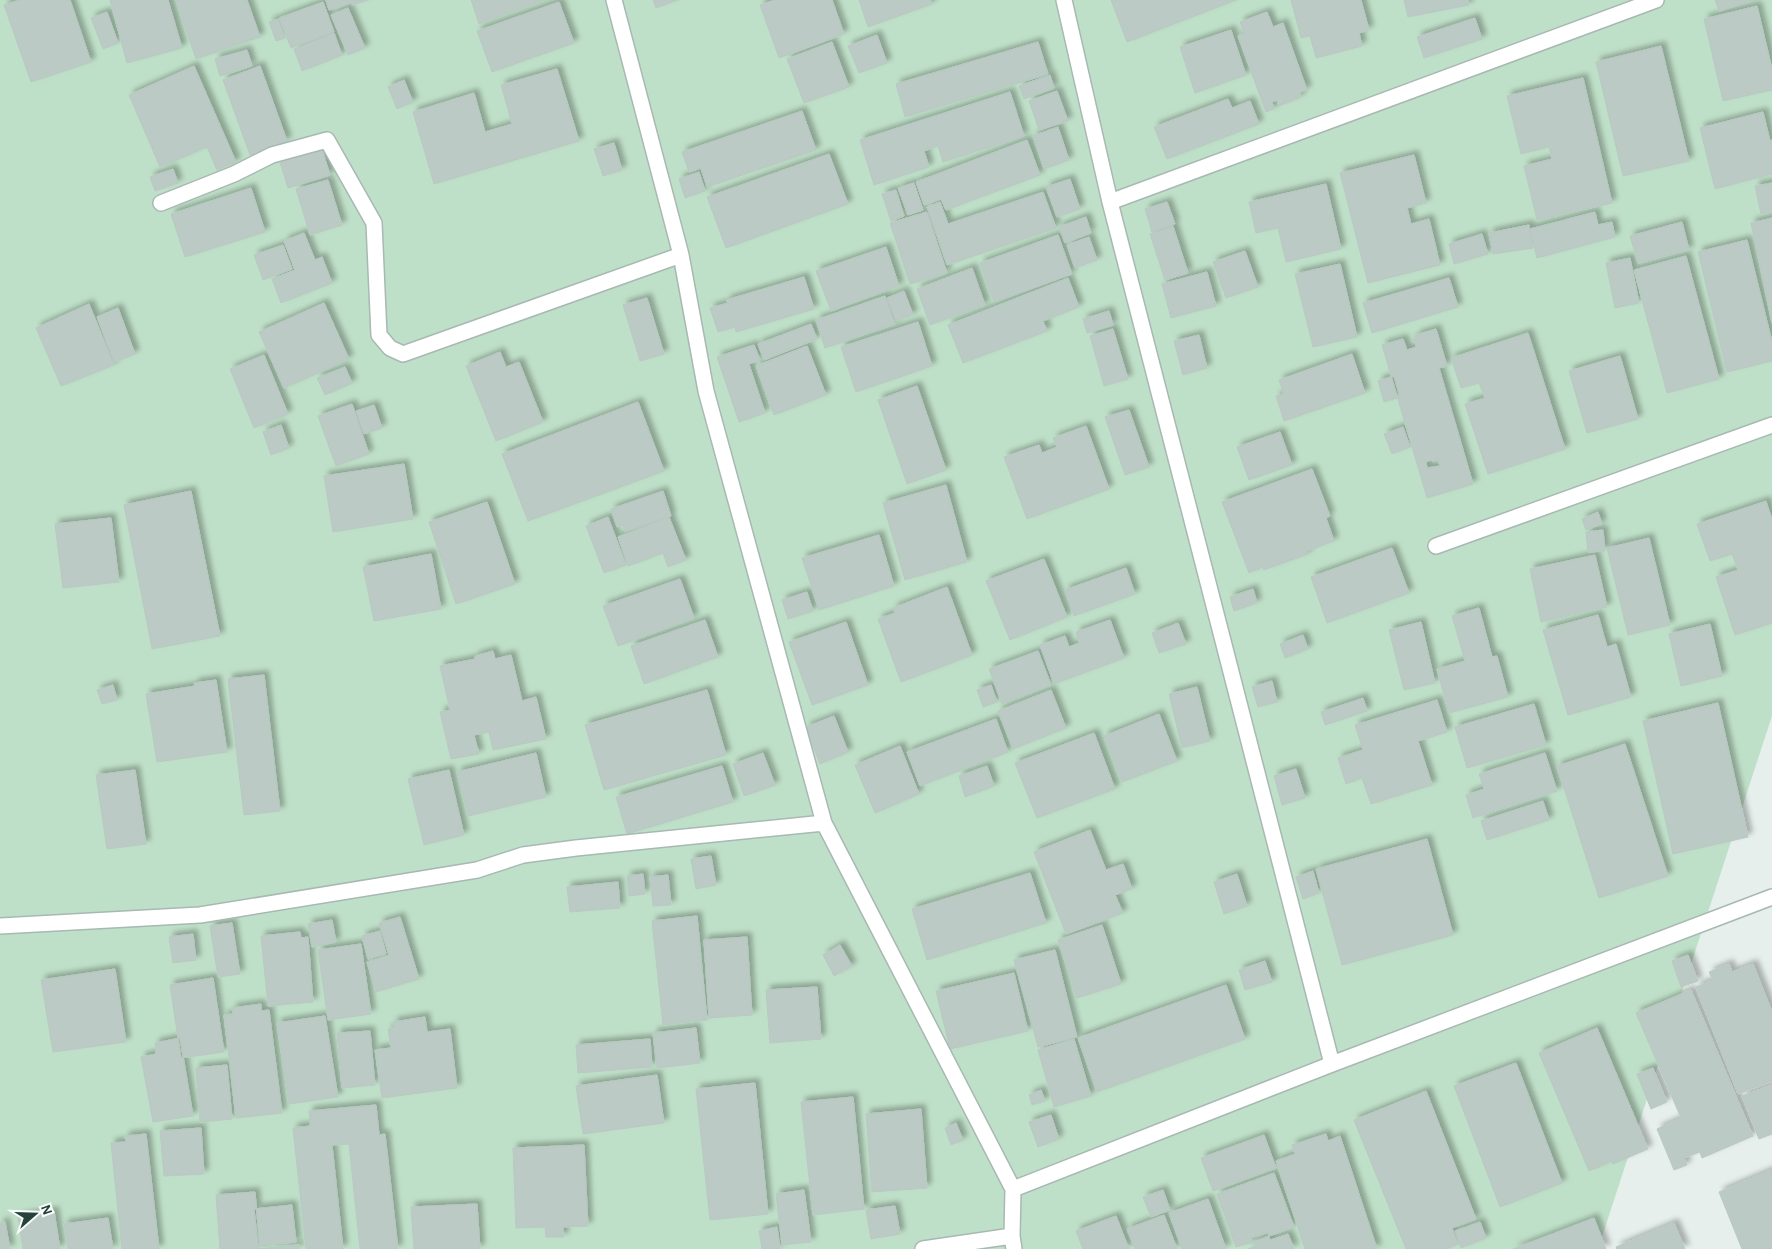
<svg xmlns="http://www.w3.org/2000/svg" width="1772" height="1249" font-family="'Alegreya Sans',sans-serif">
	<style>
		.green { fill: #bfe0c8 }
		.building { fill: #bbcac4; stroke: #b8c9c2; fill-rule: evenodd; filter: url(#shadow) }
		.lines { fill: none; stroke-linecap: round; stroke-linejoin: round }
		.street-casing { stroke: #a8b8b2; stroke-width: 18 }
		.street { stroke: #fff; stroke-width: 15 }
	</style>
	<defs>
		<filter id="shadow"><feDropShadow dx="4.5" dy="-4.5" stdDeviation="2.5" flood-color="#0004"/></filter>
	</defs>
	<rect width="100%" height="100%" fill="#e6efeb"/>
	<path class="green" d="M0 0H1772V716L1598 1249H0Z"/>
	<path class="building" d="M20 0H70L91 62 31 82 4 5Z
		M110 0H168L182 48 127 63Z
		M176 0H247L260 37 196 59Z
		M326 0H368L352 5 351 3 329 10Z
		M471 0H545L479 24Z
		M653 0H677L656 8Z
		M775 0H832L844 34 779 58 760 5Z
		M859 0H930L932 4 868 27Z
		M1111 0H1236L1127 42Z
		M1291 0H1361L1369 30 1359 33 1362 46 1316 58 1310 36 1301 38Z
		M1404 0H1468L1469 5 1408 17Z
		M1715 0H1755L1719 11Z
		M323 2 334 32 291 48 279 18Z
		M559 2 574 43 492 72 477 31Z
		M1757 6 1772 69V90L1723 101 1704 19Z
		M348 8 365 48 348 55 331 15Z
		M107 12 118 43 103 49 91 18Z
		M1267 12 1273 27 1283 23 1307 90 1300 92 1301 97 1279 106 1277 100 1272 102 1274 109 1266 112 1238 36 1244 33 1240 22Z
		M1475 18 1482 39 1424 58 1417 37Z
		M278 19 285 38 276 41 269 22Z
		M1231 30 1246 75 1195 93 1180 47Z
		M334 33 342 55 302 71 294 49Z
		M877 35 887 63 859 73 848 46Z
		M832 42 849 87 804 103 787 59Z
		M1038 42 1048 74 905 117 896 84Z
		M1661 46 1689 161 1623 176 1596 62Z
		M247 50 252 66 220 76 215 59Z
		M194 66 236 162 217 170 207 147 160 167 129 95Z
		M260 66 287 141 250 155 223 80Z
		M557 69 579 141 434 184 413 112 474 93 485 132 512 124 501 85Z
		M1050 75 1054 88 1024 99 1019 86Z
		M1583 78 1612 203 1537 220 1524 166 1552 159 1549 147 1521 154 1507 96Z
		M404 80 413 102 397 109 388 87Z
		M1057 91 1068 121 1039 130 1029 101Z
		M1010 92 1024 136 943 162 938 146 924 151 929 167 874 185 860 140Z
		M1228 99 1232 108 1250 101 1259 124 1167 159 1154 127Z
		M802 111 816 150 707 187 701 168 689 172 682 152Z
		M1763 112 1770 141 1772 140V174L1715 189 1700 128Z
		M1058 127 1069 160 1044 169 1033 136Z
		M1027 140 1040 175 946 210 941 199 924 205 916 182Z
		M614 143 622 170 603 176 594 149Z
		M321 146 330 175 288 188 279 159Z
		M829 154 848 204 726 248 707 197Z
		M1414 155 1426 203 1407 208 1411 224 1429 219 1440 265 1368 283 1340 173Z
		M173 169 178 183 155 191 150 177Z
		M699 172 705 191 685 198 679 179Z
		M1070 179 1080 209 1057 217 1046 187Z
		M328 180 342 225 310 235 296 189Z
		M914 183 923 210 908 215 898 188Z
		M1772 183V212L1761 214 1755 186Z
		M1326 184 1341 249 1286 262 1278 228 1256 233 1249 202Z
		M251 188 265 232 185 257 171 214Z
		M896 190 904 216 891 221 882 194Z
		M1043 192 1056 228 947 265 927 207 940 202 948 224Z
		M1167 202 1175 224 1152 232 1145 209Z
		M927 212 947 273 910 284 890 223Z
		M1595 212 1598 225 1612 222 1615 237 1537 258 1530 229Z
		M1086 217 1091 233 1065 243 1059 227Z
		M1772 218V323L1751 223Z
		M1682 222 1689 250 1638 263 1630 236Z
		M1529 225 1533 248 1493 254 1489 233Z
		M1173 226 1188 273 1165 280 1150 234Z
		M304 233 315 260 322 257 332 283 281 303 272 279 295 270 284 241Z
		M1482 234 1488 254 1454 264 1449 244Z
		M1058 235 1072 274 994 302 980 263Z
		M1089 237 1097 260 1075 268 1067 245Z
		M1747 240 1772 342V361L1727 372 1698 252Z
		M283 245 292 269 263 280 254 255Z
		M886 247 899 286 831 311 816 271Z
		M1245 251 1258 287 1226 298 1213 262Z
		M1686 256 1719 379 1667 393 1634 270Z
		M1630 258 1639 303 1615 308 1606 263Z
		M1340 264 1357 337 1313 347 1295 274Z
		M972 268 985 305 930 325 917 289Z
		M1207 272 1216 306 1171 318 1162 284Z
		M804 277 814 309 736 332 735 327 718 332 710 308 728 303 726 300Z
		M1068 278 1079 307 1043 321 1047 331 963 363 948 325Z
		M1449 278 1458 307 1372 333 1363 303Z
		M904 291 913 315 896 321 887 298Z
		M885 296 895 324 825 348 816 320Z
		M647 298 664 354 640 361 623 305Z
		M324 303 349 359 284 388 259 332Z
		M89 304 114 365 61 386 36 328Z
		M118 308 135 354 114 362 97 317Z
		M1109 311 1113 325 1087 333 1083 319Z
		M918 322 932 366 856 392 841 347Z
		M811 324 817 339 764 360 758 344Z
		M1113 329 1128 379 1104 386 1090 336Z
		M1436 329 1447 366 1439 368 1473 484 1427 498 1382 345 1403 339 1407 350 1416 347 1415 341 1412 342 1411 340 1417 338 1416 335ZM1431 460 1432 461 1438 460 1440 466 1427 468 1426 462Z
		M1528 333 1565 449 1488 474 1465 404 1485 398 1479 383 1461 388 1451 358Z
		M1199 335 1207 368 1183 375 1174 341Z
		M754 345 760 360 749 364 765 413 739 422 717 357Z
		M807 346 826 395 774 415 756 366Z
		M500 352 506 367 519 362 543 422 496 441 466 366Z
		M1352 354 1365 393 1284 421 1276 396 1284 394 1279 380Z
		M264 355 288 414 254 428 230 369Z
		M1620 356 1638 419 1587 433 1569 371Z
		M345 367 352 383 325 395 317 378Z
		M1394 376 1400 397 1384 402 1378 381Z
		M917 386 946 470 907 484 878 400Z
		M638 402 664 471 528 521 502 454Z
		M352 404 369 454 336 466 318 416Z
		M374 405 382 428 364 434 356 411Z
		M1129 410 1149 467 1125 475 1105 417Z
		M281 425 289 448 271 455 263 432Z
		M1086 426 1109 489 1027 519 1004 457 1039 445 1042 453 1057 447 1053 438Z
		M1403 427 1410 447 1392 454 1384 434Z
		M1280 432 1292 465 1249 480 1237 447Z
		M404 464 413 519 333 532 324 476Z
		M1312 469 1330 516 1326 518 1334 541 1307 551 1308 554 1264 570 1263 567 1249 573 1222 502Z
		M946 485 967 562 905 580 883 503Z
		M191 491 220 636 152 649 124 505Z
		M663 491 671 516 625 532 623 525 617 527 611 509Z
		M1766 501 1772 520V623L1735 635 1716 577 1738 570 1732 554 1710 561 1697 524Z
		M487 502 515 584 456 604 429 522Z
		M1598 512 1602 524 1586 530 1582 519Z
		M608 517 626 565 604 573 586 526Z
		M669 517 686 560 668 567 663 553 628 566 618 537Z
		M111 518 119 582 63 588 55 524Z
		M1603 530 1605 551 1588 552 1586 532Z
		M879 535 894 586 819 610 802 558Z
		M1649 538 1670 625 1628 635 1607 548Z
		M1392 548 1409 593 1327 623 1311 577Z
		M431 554 441 609 374 621 363 567Z
		M1595 555 1607 607 1541 622 1530 569Z
		M1044 559 1067 617 1010 640 986 581Z
		M1126 568 1135 594 1074 616 1065 590Z
		M680 579 694 618 618 646 603 606Z
		M947 587 972 655 901 682 878 619 895 613 893 608Z
		M1253 589 1257 603 1234 611 1230 597Z
		M807 592 813 611 788 619 782 600Z
		M1479 608 1492 657 1497 656 1508 697 1449 713 1437 669 1465 661 1452 616Z
		M1598 615 1607 647 1616 644 1631 697 1568 715 1543 630Z
		M705 620 718 657 644 684 631 646Z
		M1110 620 1124 658 1054 684 1040 645 1065 636 1069 647 1079 643 1076 632Z
		M846 622 868 685 812 705 789 642Z
		M1421 622 1435 683 1404 690 1389 630Z
		M1178 623 1186 644 1159 653 1152 633Z
		M1710 624 1722 676 1681 686 1669 634Z
		M1303 635 1308 649 1285 658 1280 644Z
		M493 651 495 659 511 655 522 701 536 697 546 739 493 750 489 732 474 735 479 754 451 759 440 712 450 710 440 666 475 659V656Z
		M1038 651 1051 685 1002 704 989 669Z
		M264 675 280 811 244 815 228 679Z
		M216 680 227 752 157 762 146 694 195 686 194 683Z
		M1272 681 1277 702 1258 707 1252 687Z
		M113 685 117 700 102 704 97 690Z
		M991 685 997 702 983 707 977 690Z
		M1197 687 1210 741 1182 748 1169 694Z
		M707 690 726 755 604 790 585 725Z
		M1051 690 1066 728 1013 749 998 711Z
		M1363 698 1367 711 1325 725 1321 712Z
		M1437 700 1447 732 1418 741 1432 785 1371 804 1362 778 1346 784 1338 758 1363 750 1355 725Z
		M1718 703 1748 837 1673 854 1643 721Z
		M1534 704 1546 745 1467 768 1455 727Z
		M1159 714 1177 761 1122 782 1104 736Z
		M834 716 848 752 820 764 806 727Z
		M996 719 1008 752 920 786 907 752Z
		M1094 733 1115 789 1037 818 1015 763Z
		M1625 744 1668 876 1599 898 1557 766Z
		M900 746 919 794 875 813 855 765Z
		M536 753 546 797 468 816 457 772Z
		M763 753 775 785 744 796 733 764Z
		M1545 753 1557 791 1473 818 1466 795 1484 789 1479 774Z
		M722 766 733 802 627 834 616 797Z
		M987 766 994 786 965 797 959 776Z
		M1296 769 1305 798 1282 805 1274 776Z
		M135 770 146 844 107 849 96 775Z
		M449 770 464 835 424 845 408 779Z
		M1543 801 1549 820 1487 840 1481 821Z
		M1090 830 1106 870 1123 864 1132 889 1115 895 1123 913 1066 934 1034 852Z
		M1427 839 1453 935 1342 965 1316 869Z
		M711 856 716 885 696 889 691 859Z
		M1313 871 1319 893 1303 899 1296 877Z
		M1030 873 1046 923 927 960 912 909Z
		M643 874 645 894 629 896 627 876Z
		M1237 874 1247 906 1224 914 1214 882Z
		M668 875 671 905 653 906 650 877Z
		M618 882 620 908 570 912 567 887Z
		M697 916 707 1020 663 1025 652 921Z
		M400 917 419 979 376 992 367 962 389 955 379 923Z
		M332 920 336 942 312 947 308 924Z
		M232 923 240 974 218 977 210 926Z
		M1102 925 1121 984 1077 998 1058 940Z
		M380 931 386 954 368 959 362 936Z
		M300 932 301 938 308 937 313 1002 268 1006 261 936Z
		M193 934 196 960 173 963 169 937Z
		M747 937 752 1015 709 1018 704 940Z
		M361 944 371 1014 328 1020 318 950Z
		M840 945 852 966 834 976 823 955Z
		M1055 950 1077 1037 1038 1047 1014 960Z
		M1688 955 1698 981 1681 987 1672 961Z
		M1265 961 1272 982 1245 990 1239 970Z
		M1729 964 1732 972 1753 964 1772 1012V1081L1738 1094 1696 987 1713 980 1709 972Z
		M115 969 126 1042 53 1052 41 980Z
		M1014 973 1028 1031 950 1049 936 991Z
		M213 978 224 1052 181 1058 170 985Z
		M1226 985 1245 1039 1097 1092 1078 1038Z
		M817 987 821 1039 770 1043 766 990Z
		M1691 990 1753 1136 1702 1158 1700 1152 1684 1158 1687 1165 1674 1170 1657 1129 1681 1118 1636 1013Z
		M261 1004V1011L269 1010 282 1113 236 1118 224 1015 233 1014 232 1008Z
		M325 1016 338 1097 289 1104 277 1023Z
		M425 1017 427 1032 450 1029 457 1088 382 1098 375 1050 391 1048 388 1029 394 1028 393 1022Z
		M696 1028 700 1063 657 1068 653 1033Z
		M1597 1028 1648 1149 1613 1164 1612 1161 1589 1171 1539 1053Z
		M370 1031 375 1085 342 1088 337 1033Z
		M180 1038 193 1116 153 1122 141 1057 156 1054 155 1043Z
		M650 1039 652 1067 578 1073 576 1045Z
		M1074 1039 1091 1096 1054 1107 1038 1050Z
		M1516 1063 1562 1183 1500 1207 1454 1086Z
		M227 1065 232 1119 200 1122 196 1068Z
		M1653 1068 1667 1102 1651 1109 1637 1074Z
		M657 1075 664 1123 583 1134 576 1086Z
		M755 1083 768 1214 710 1220 696 1089Z
		M1772 1085V1134L1759 1139 1742 1096Z
		M1041 1090 1045 1101 1032 1105 1029 1095Z
		M1426 1091 1476 1219 1452 1228 1458 1244 1447 1249H1406L1354 1120Z
		M853 1097 864 1209 813 1215 801 1102Z
		M376 1105 379 1135 385 1134 398 1249H360L349 1144 332 1145 343 1249H306L293 1128 310 1126 309 1111Z
		M921 1109 927 1188 872 1192 866 1114Z
		M1051 1115 1059 1139 1038 1147 1029 1122Z
		M956 1123 963 1140 951 1145 945 1128Z
		M201 1128 204 1174 164 1176 160 1131Z
		M146 1134 159 1249H122L111 1143 126 1142 125 1136Z
		M1326 1134 1328 1141 1340 1136 1377 1249H1305L1276 1161 1295 1154 1292 1145Z
		M1264 1135 1276 1168 1213 1191 1201 1158Z
		M584 1145 588 1226 563 1227 564 1237H546L545 1227 516 1228 513 1148Z
		M1772 1170V1249H1742L1719 1192Z
		M1274 1173 1294 1227 1269 1236 1268 1232 1251 1238 1253 1242 1236 1247 1217 1194Z
		M804 1190 811 1242 782 1245 776 1194Z
		M1163 1190 1170 1210 1151 1217 1143 1197Z
		M255 1192 260 1249H220L216 1195Z
		M1208 1199 1226 1249H1182L1169 1213Z
		M477 1204 480 1249H414L411 1207Z
		M292 1205 296 1242 258 1245 254 1209Z
		M895 1206 900 1234 871 1239 866 1210Z
		M54 1211 60 1249H23L18 1217Z
		M1164 1215 1177 1249H1135L1127 1229Z
		M1116 1216 1129 1249H1083L1076 1231Z
		M108 1218 113 1249H68L64 1224Z
		M1594 1218 1606 1249H1513Z
		M5 1222 10 1249H0V1223Z
		M1480 1222 1486 1238 1461 1248 1455 1231Z
		M1674 1223 1685 1249H1617L1616 1247Z
		M777 1227 780 1249H762L759 1231Z
		M1288 1234 1294 1249H1248L1256 1246 1254 1242 1269 1236 1270 1240Z
		M299 1245V1249H256Z"/>
	<g class="lines">
		<g class="street-casing">
			<path id="street" d="M614 0 681 255 706 391 824 823 1013 1189 1012 1236 1014 1249
				M1064 0 1110 202 1332 1064
				M1110 202 1656 0
				M161 203 234 174 272 155 327 140 374 223 379 335 390 348 403 354 681 255
				M1436 546 1772 425
				M0 926 200 915 477 870 523 855 576 848 824 823
				M1013 1189 1332 1064 1772 897
				M923 1249 1012 1236"/>
		</g>
		<use href="#street" class="street"/>
	</g>
	<g transform="translate(35 1214) rotate(70)" stroke="#f7fbf9" stroke-width="4" paint-order="stroke">
	<path d="M0-4L9 19L0 12L-9 19Z" fill="#24423a"/>
	<text y="-8" font-size="14" font-weight="bold" text-anchor="middle" fill="#24423a">N</text>
	</g>
</svg>
